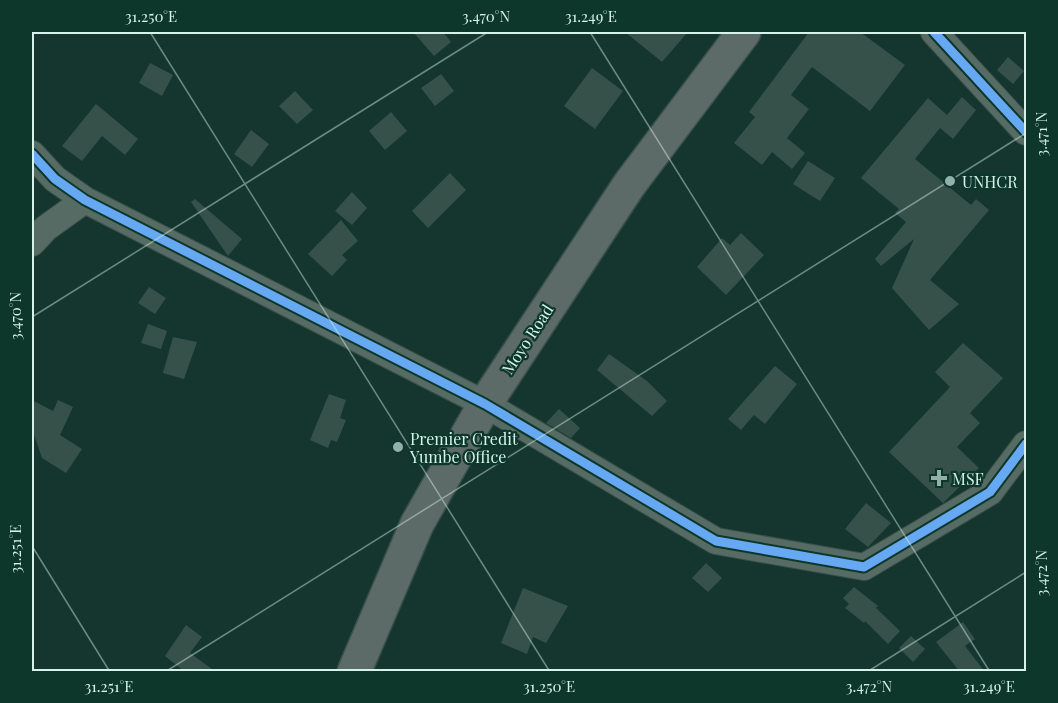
<svg xmlns="http://www.w3.org/2000/svg" width="1058" height="703" font-family="'Playfair Display',serif">
	<style>
		.building { fill: #35514a }
		.lines { fill: none; stroke-linecap: round; stroke-linejoin: round }
		.minor-casing { stroke: #395049; stroke-width: 28 }
		.major-casing { stroke: #395049; stroke-width: 36 }
		.minor { stroke: #566b64; stroke-width: 26 }
		.major { stroke: #5c6b67; stroke-width: 33 }
		.cycleway-casing { stroke: #0d372b; stroke-width: 13 }
		.cycleway { stroke: #66a8f1; stroke-width: 9 }
		.ticks { fill: none; stroke: #d7f2e9; stroke-width: 1.5; stroke-opacity: 0.45 }
		.poi-dot { fill: #93b0a8; stroke: #0d372b; stroke-width: 2 }
		.labels { text-anchor: middle; dominant-baseline: central; stroke-width: 4.5; stroke-linejoin: round; paint-order: stroke }
		.poi-label { font-size: 16px; fill: #d7f2e9; stroke: #0d372b; text-anchor: start }
		.street-label { font-size: 16px; fill: #d7f2e9; stroke: #0d372b }
		.neatline { fill: none; stroke: #d7f2e9; stroke-width: 2 }
		.ticks-label { font-size: 15px; text-anchor: middle; fill: #d7f2e9 }
	</style>
	<rect width="100%" height="100%" fill="#15362e"/>
	<path class="building" d="M413 32H443L451 42 434 56Z
		M625 32H688L662 62Z
		M809 32H860L905 65 870 111 812 67 791 95 809 109 787 138 805 153 792 169 772 152 762 165 734 143 755 117 749 112Z
		M1008 57 1024 71 1013 84 997 70Z
		M150 63 173 75 162 96 139 83Z
		M592 68 623 91 595 129 564 106Z
		M441 74 454 91 435 106 421 88Z
		M295 91 313 110 297 124 279 106Z
		M962 97 976 110 953 139 940 128 915 159 971 205 976 199 989 210 930 280 959 304 929 330 892 288 914 239 881 266 875 259 906 222 895 213 899 209 861 178 928 98 947 115Z
		M96 104 138 139 125 155 102 136 82 161 62 146Z
		M391 112 407 131 385 150 369 131Z
		M251 130 269 144 252 167 234 154Z
		M808 161 835 178 820 201 793 184Z
		M450 173 466 190 428 228 412 211Z
		M352 192 367 208 352 225 335 211Z
		M195 199 242 239 228 256 191 202Z
		M341 220 358 241 342 255 347 260 332 276 308 254Z
		M741 233 764 255 726 295 697 267 722 238 730 245Z
		M149 287 166 298 155 314 138 303Z
		M148 324 167 331 161 349 141 343Z
		M173 337 197 342 184 379 163 373Z
		M963 343 1003 378 970 413 980 423 957 447 979 468 943 503 889 452 950 387 935 372Z
		M609 354 647 381 667 401 652 416 597 370Z
		M775 366 797 384 765 424 754 415 741 430 728 419Z
		M329 394 346 400 340 418 346 420 337 442 331 440 328 448 310 440Z
		M32 400 53 411 58 400 73 407 60 435 82 449 66 473 42 458 32 429Z
		M559 409 580 428 571 438 546 423Z
		M866 503 891 523 868 547 845 529Z
		M706 563 722 578 708 592 692 578Z
		M854 587 878 606 876 608 900 631 888 644 865 621 864 623 845 608 849 604 843 598Z
		M523 588 568 606 546 643 533 637 527 654 501 643Z
		M963 622 975 639 965 646 985 672H960L936 642Z
		M186 625 202 637 190 653 216 672H185L165 656Z
		M911 636 925 649 913 662 899 648Z"/>
	<g class="lines">
		<g class="minor-casing">
			<path id="minor" d="M934 32 1026 132
				M32 154 55 179 85 200 485 404 716 541 864 567 990 492 1026 444
				M32 243 46 228 85 200"/>
		</g>
		<g class="major-casing">
			<path id="major" d="M354 672 417 524 485 404 629 185 744 32"/>
		</g>
		<use href="#minor" class="minor"/>
		<use href="#major" class="major"/>
		<g class="cycleway-casing">
			<path id="cycleway" d="M934 32 1026 132
				M32 154 55 179 85 200 485 404 716 541 864 567 990 492 1026 444"/>
		</g>
		<use href="#cycleway" class="cycleway"/>
	</g>
	<path class="ticks" d="M150 32 550 672M590 32 990 672M32 317 488 32M32 546 110 672M165 672 1026 133M867 672 1026 572"/>
	<g class="poi-dot">
		<circle cx="950" cy="181" r="6"/>
		<circle cx="398" cy="447" r="6"/>
		<path d="M936 469h6v6h6v6h-6v6h-6v-6h-6v-6h6z"/>
	</g>
	<g class="labels">
		<g class="poi-label">
			<text x="962" y="181">UNHCR</text>
			<text x="410" y="438">Premier Credit<tspan x="410" dy="18">Yumbe Office</tspan></text>
			<text x="952" y="478">MSF</text>
		</g>
		<g class="street-label">
			<text transform="translate(527 339) rotate(-57)">Moyo Road</text>
		</g>
	</g>
	<rect width="1058" height="703" fill="none" stroke="#0d372b" stroke-width="66"/>
	<rect x="33" y="33" width="992" height="637" class="neatline"/>
	<g class="ticks-label">
		<text x="151" y="22">31.250°E</text>
		<text x="486" y="22">3.470°N</text>
		<text x="591" y="22">31.249°E</text>
		<text transform="translate(1042 134) rotate(-90)" y="5">3.471°N</text>
		<text transform="translate(16 316) rotate(-90)" y="5">3.470°N</text>
		<text transform="translate(16 549) rotate(-90)" y="5">31.251°E</text>
		<text transform="translate(1042 573) rotate(-90)" y="5">3.472°N</text>
		<text x="109" y="692">31.251°E</text>
		<text x="549" y="692">31.250°E</text>
		<text x="869" y="692">3.472°N</text>
		<text x="989" y="692">31.249°E</text>
	</g>
</svg>
